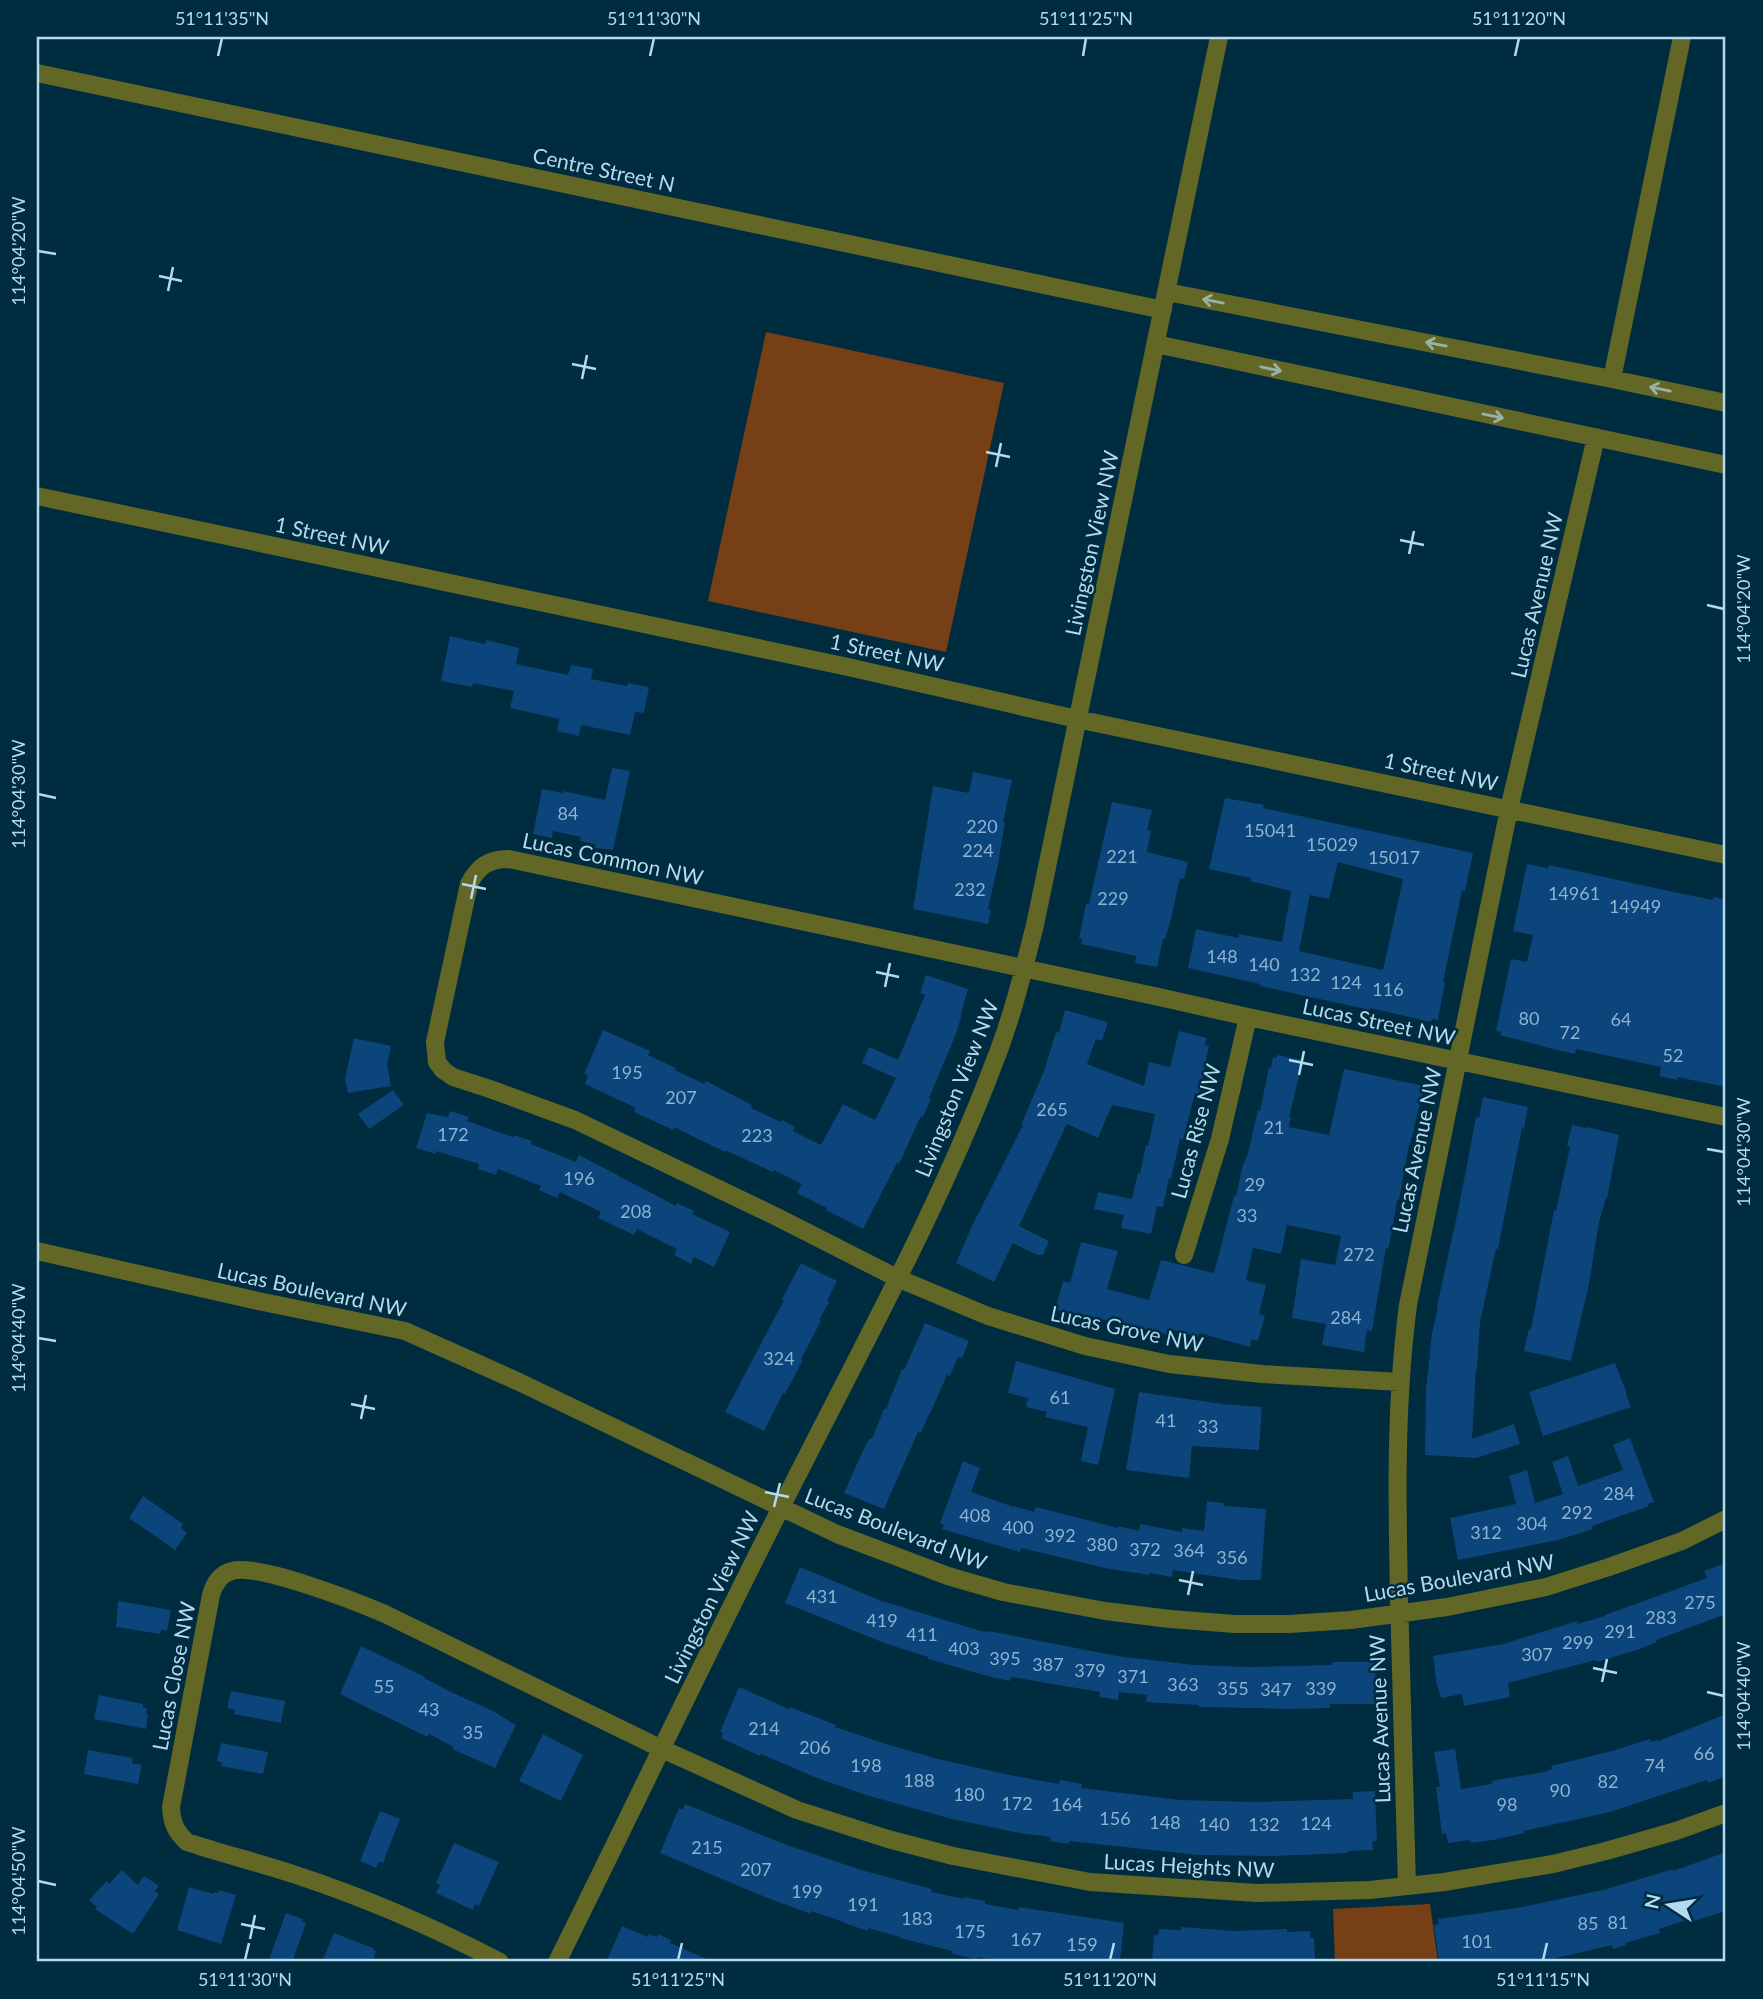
<svg xmlns="http://www.w3.org/2000/svg" width="1763" height="1999" font-family="Lato,sans-serif">
	<style>
		.green { fill: #773f16 }
		.building { fill: #0c447c; fill-rule: evenodd }
		.lines { fill: none; stroke-linecap: round; stroke-linejoin: round }
		.minor { stroke: #626725; stroke-width: 18 }
		.oneway { stroke: #98b2a8 }
		.ticks { fill: none; stroke: #b5daef; stroke-width: 2.5 }
		.labels { text-anchor: middle; dominant-baseline: central; stroke-width: 5; stroke-linejoin: round; paint-order: stroke }
		.number-label { font-size: 18px; fill: #8bb4d2 }
		.street-label { font-size: 21px; fill: #b5daef; stroke: #002c40 }
		.neatline { fill: none; stroke: #b5daef; stroke-width: 2.5 }
		.ticks-label { font-size: 18px; text-anchor: middle; fill: #b5daef }
	</style>
	<rect width="100%" height="100%" fill="#002c40"/>
	<path class="green" d="M766 332 1004 383 946 652 708 601Z
		M1430 1904 1438 1962H1335L1333 1909Z"/>
	<path class="building" d="M450 636 485 644 486 640 519 648 516 664 568 675 571 665 593 669 591 679 627 686 628 683 649 687 644 713 635 712 630 735 581 725 579 736 557 731 559 719 510 708 514 691 473 683 472 687 441 681Z
		M612 768 630 771 613 850 595 848V844L580 841 581 837 553 831 552 838 533 834 542 789 563 793V791L605 800Z
		M973 772 1012 780 1003 822H1005L998 864 988 909 991 910 988 924 913 909 933 786 969 793Z
		M1225 798 1264 805 1263 808 1473 853 1465 891H1462L1443 982H1445L1438 1020 1432 1019 1431 1022 1370 1008V1010L1260 986V984L1188 968 1196 929 1238 938 1239 934 1282 942 1291 891 1250 881 1251 878 1209 869ZM1338 862 1403 879 1383 970 1299 951 1310 895 1329 899Z
		M1112 802 1152 810 1147 830 1151 831 1147 852 1188 862 1184 879 1180 878 1171 919 1165 939H1163L1157 967 1135 963 1136 956 1081 944 1082 939 1079 938 1086 904H1089Z
		M1527 864 1548 868 1549 865 1683 894 1713 900 1714 897 1726 900V1087L1677 1077V1080L1659 1076 1661 1067 1576 1049 1575 1054 1553 1049 1500 1035 1501 1032 1496 1031 1511 959 1527 962 1533 935 1513 931Z
		M926 975 968 989 961 1014H962L956 1034 929 1098 931 1099 923 1117 921 1116 899 1164 897 1163 863 1229 826 1210 827 1208 797 1193 802 1184 774 1170 773 1172 725 1150V1152L674 1127 673 1130 634 1112 636 1108 585 1084 588 1075 584 1074 603 1030 650 1051 648 1055 676 1068 675 1070 704 1084 706 1081 752 1105 751 1108 781 1122 782 1120 795 1127 793 1131 821 1145 843 1104 875 1120 896 1078 862 1063 869 1047 898 1060 925 995 920 993Z
		M1065 1010 1108 1022 1102 1041 1096 1039 1087 1064 1144 1086 1149 1062 1170 1067 1179 1031 1207 1038 1205 1045 1209 1046 1199 1094 1195 1093 1183 1140 1180 1139 1171 1179 1169 1178 1163 1207 1157 1206 1151 1234 1121 1228 1124 1215 1094 1209 1098 1192 1132 1199 1138 1173 1140 1174 1146 1145 1148 1146 1155 1114 1112 1105 1098 1138 1067 1124 1019 1226 1049 1241 1043 1255H1037L1013 1243 994 1282 956 1263 972 1226 1023 1125H1021L1044 1071 1056 1032 1059 1033Z
		M354 1038 391 1046 387 1065 391 1086 348 1093 345 1078Z
		M1277 1055 1303 1060 1289 1117H1291L1289 1127 1329 1135 1344 1069 1424 1086 1410 1145H1409L1399 1200H1397L1392 1231 1388 1249 1386 1248 1372 1331 1367 1330 1364 1352 1322 1345 1326 1324 1292 1318 1301 1259 1335 1265 1341 1236 1287 1225 1281 1254 1253 1248 1246 1280 1266 1285 1259 1314 1265 1316 1258 1341 1251 1339 1250 1347 1199 1333 1198 1337 1169 1329 1168 1335 1081 1314V1316L1055 1310 1063 1281 1070 1283 1081 1242 1118 1251 1107 1289 1149 1300 1161 1260 1214 1273 1234 1196H1236L1242 1168 1248 1153 1258 1110 1260 1111 1269 1067 1271 1068 1273 1057 1277 1058Z
		M393 1090 404 1105 369 1129 358 1114Z
		M1483 1097 1528 1107 1524 1129 1522 1128 1498 1249H1496L1480 1322 1477 1369H1476L1472 1439 1514 1424 1520 1444 1476 1458 1425 1455 1426 1389 1432 1334 1438 1307 1437 1306 1459 1206 1476 1117 1479 1118Z
		M450 1111 469 1117 467 1121 513 1137 514 1135 532 1141 531 1144 576 1162 579 1155 676 1206 677 1203 694 1211 692 1214 730 1232 714 1267 694 1257 691 1264 674 1255 677 1249 637 1229 634 1235 598 1218 601 1212 560 1192 557 1198 539 1190 541 1186 498 1169 496 1175 478 1169 479 1164 436 1151V1154L416 1148 427 1113 448 1117Z
		M1572 1125 1586 1128 1587 1127 1619 1135 1607 1199 1606 1198 1599 1222 1589 1284 1571 1361 1524 1351 1529 1329H1531L1554 1210 1556 1211 1570 1147 1567 1146Z
		M801 1263 837 1281 827 1301 829 1302 819 1320 821 1321 801 1359 803 1360 785 1394 783 1393 764 1431 725 1412 784 1300 782 1299Z
		M925 1323 969 1341 962 1358 958 1357 950 1376 947 1375 930 1414H929L921 1433 918 1432 884 1509 844 1493 865 1446 870 1438 872 1439 884 1409H886L902 1369 904 1370Z
		M1016 1361 1115 1389 1098 1465 1081 1461 1088 1427 1045 1417 1047 1412 1026 1407 1028 1398 1008 1393Z
		M1615 1363 1627 1394 1626 1395 1631 1407 1543 1436 1529 1392Z
		M1139 1392 1223 1404 1262 1407 1259 1450 1192 1446 1189 1478 1126 1470Z
		M1630 1438 1654 1502 1648 1504 1649 1506 1592 1526 1593 1529 1558 1540 1458 1560 1450 1518 1516 1504 1509 1476 1527 1470 1535 1503 1563 1494 1552 1462 1568 1456 1578 1486 1623 1470 1613 1445Z
		M963 1461 980 1468 971 1492 1014 1507V1506L1034 1512 1036 1507 1118 1528V1526L1139 1531 1140 1524 1182 1532V1528L1204 1531 1207 1501 1224 1503V1506L1266 1509 1261 1580H1239L1173 1570 1172 1577 1149 1573V1575L1105 1568 1021 1548 1020 1552 942 1529 944 1525 940 1523Z
		M143 1496 183 1524 181 1528 187 1533 175 1550 129 1518Z
		M1726 1563V1614L1656 1640 1657 1642 1640 1649 1597 1662 1596 1660 1508 1683 1510 1697 1464 1706 1462 1694 1441 1698 1438 1687H1437L1433 1656 1503 1644 1577 1621V1624L1605 1616V1615L1707 1578 1704 1571Z
		M800 1567 879 1600 981 1631 989 1632V1631L1117 1656 1194 1665 1250 1667 1332 1665V1662H1375L1376 1704H1330V1708L1290 1709 1198 1707 1199 1705 1146 1702 1147 1695 1119 1692 1118 1700 1099 1697 1100 1692 1011 1677 1010 1681 991 1677 928 1659V1657L887 1644 785 1603Z
		M118 1601 171 1610 167 1631 161 1630 160 1634 116 1627Z
		M361 1646 425 1677 424 1678 453 1693 491 1710 516 1725 495 1768 452 1749 454 1747 429 1734 427 1737 340 1694Z
		M739 1687 789 1709 790 1707 836 1725 835 1727 886 1744 938 1759 1010 1775 1059 1784 1060 1780 1082 1784 1081 1788 1180 1800 1253 1802 1353 1799V1792L1375 1791 1377 1841 1372 1842 1373 1850 1348 1851V1853L1272 1856 1198 1855 1069 1841V1844L1050 1841 1051 1837 1019 1833 952 1819 866 1795 817 1778 761 1754 760 1756 721 1738 723 1733 720 1732Z
		M231 1691 285 1701 281 1723 234 1714 235 1710 227 1708Z
		M99 1695 143 1704V1707L147 1708 146 1714H148L146 1729 94 1719Z
		M1726 1714V1776L1708 1783 1707 1780 1610 1812 1524 1831V1833L1493 1840 1471 1843 1470 1840 1448 1843 1446 1833 1442 1834 1436 1787H1440L1434 1752 1455 1749 1461 1789 1492 1784 1491 1781 1544 1772 1552 1769 1551 1766 1612 1751 1650 1739 1651 1742 1658 1740 1659 1741Z
		M543 1734 583 1755 561 1801 519 1781Z
		M221 1743 268 1752 263 1774 221 1766 222 1762 217 1761Z
		M88 1750 133 1758 132 1763 142 1765 138 1784 84 1774Z
		M685 1804 787 1845 861 1870 932 1889 931 1892 964 1899V1897L985 1901V1904L1018 1910 1019 1907 1124 1923 1120 1962H1007L977 1957V1959L952 1954 953 1951 899 1938 900 1937 868 1928V1931L844 1923V1922L811 1911V1914L765 1897 660 1853 679 1808 683 1810Z
		M380 1811 400 1819 383 1863 379 1862 376 1868 360 1861Z
		M454 1843 499 1862 479 1906 475 1904 473 1910 436 1893 440 1885 436 1883Z
		M1726 1852V1911L1694 1921 1693 1918 1659 1929 1660 1933 1625 1943 1626 1945 1613 1949 1612 1945 1539 1962H1439L1434 1925 1439 1924 1438 1919 1517 1908 1603 1890 1673 1869V1871Z
		M122 1870 138 1885 144 1876 159 1886 155 1891 159 1894 133 1934 95 1909 97 1907 89 1900 107 1881 109 1884Z
		M189 1887 213 1894 214 1892 218 1893 219 1890 236 1895 221 1944 177 1930Z
		M286 1913 303 1919 302 1922 306 1923 292 1962H268Z
		M622 1926 648 1937 649 1934 657 1937 658 1934 671 1940 670 1943 714 1962H606Z
		M1181 1927 1234 1931 1287 1929V1932L1310 1931V1938H1314L1315 1962H1152L1154 1935H1158L1159 1929 1181 1930Z
		M334 1933 373 1948V1950L376 1951 372 1962H322Z"/>
	<g class="lines">
		<path class="minor" d="M37 73 1163 310
			M1167 292 1612 379 1726 403
			M1156 344 1726 465
			M1612 379 1682 37
			M37 496 848 667 1077 719 1726 855
			M37 1251 258 1301 405 1331 519 1382 837 1534 948 1576 1003 1592 1105 1611 1170 1619 1235 1624H1289L1351 1620 1447 1607 1546 1587 1609 1567 1682 1541 1726 1519
			M1184 1255 1220 1139 1248 1017
			M1400 1382 1262 1374 1169 1364 1085 1346 988 1316 897 1278 775 1216 575 1120 490 1089 453 1077 443 1070 437 1062 435 1042 469 884C478 866 489 859 509 859L1159 997 1248 1017 1726 1117
			M1407 1886C1404 1790 1401 1694 1399 1598 1397 1498 1395 1405 1408 1305L1509 809 1596 437
			M500 1962C435 1928 366 1898 296 1875 260 1863 223 1854 187 1842 175 1831 172 1823 171 1807L211 1595C214 1584 220 1574 232 1571 258 1563 357 1602 385 1614L662 1749 797 1810 888 1839 953 1856 1090 1882 1257 1893 1370 1890 1444 1882 1553 1864 1606 1851 1676 1831 1726 1813
			M557 1962C637 1801 714 1638 796 1478 865 1341 940 1206 994 1063 1012 1018 1023 972 1035 925L1219 37"/>
	</g>
	<defs><path id="oneway-shaft" d="M-6 0H5M1.5-3L5.5 0L1.5 3" fill="none" stroke-width="1.6" stroke-linecap="round" stroke-linejoin="round" transform="scale(1.75)"/></defs>
	<g class="oneway">
		<use href="#oneway-shaft" transform="translate(1213 301) rotate(-169)"/>
		<use href="#oneway-shaft" transform="translate(1436 344) rotate(-169)"/>
		<use href="#oneway-shaft" transform="translate(1271 369) rotate(12)"/>
		<use href="#oneway-shaft" transform="translate(1660 389) rotate(-168)"/>
		<use href="#oneway-shaft" transform="translate(1493 416) rotate(12)"/>
	</g>
	<path class="ticks" d="M218 56 222 38M650 56 654 38M1083 56 1086 38M1515 56 1519 38M38 251 56 254M159 276 182 281M168 291 173 267M572 364 596 369M582 379 587 355M986 452 1010 457M996 467 1001 443M1400 540 1424 545M1409 554 1414 531M1707 605 1724 609M38 794 56 798M462 884 486 889M471 899 476 875M876 972 899 977M885 987 890 963M1289 1060 1313 1065M1299 1075 1304 1051M1707 1149 1724 1152M38 1338 56 1341M351 1404 375 1409M361 1419 366 1395M765 1492 789 1497M774 1507 780 1483M1179 1580 1203 1585M1188 1595 1193 1571M1593 1668 1617 1673M1602 1682 1607 1659M1707 1692 1724 1696M38 1881 56 1885M241 1924 265 1929M250 1939 255 1915M245 1960 249 1943M678 1960 682 1943M1110 1960 1114 1943M1543 1960 1547 1943"/>
	<g class="labels">
		<g class="number-label">
			<text x="568" y="813">84</text>
			<text x="982" y="826">220</text>
			<text x="1270" y="830">15041</text>
			<text x="1332" y="844">15029</text>
			<text x="978" y="850">224</text>
			<text x="1122" y="856">221</text>
			<text x="1394" y="857">15017</text>
			<text x="970" y="889">232</text>
			<text x="1574" y="893">14961</text>
			<text x="1113" y="898">229</text>
			<text x="1635" y="906">14949</text>
			<text x="1222" y="956">148</text>
			<text x="1264" y="964">140</text>
			<text x="1305" y="974">132</text>
			<text x="1346" y="982">124</text>
			<text x="1388" y="989">116</text>
			<text x="1529" y="1018">80</text>
			<text x="1621" y="1019">64</text>
			<text x="1570" y="1032">72</text>
			<text x="1673" y="1055">52</text>
			<text x="627" y="1072">195</text>
			<text x="681" y="1097">207</text>
			<text x="1052" y="1109">265</text>
			<text x="1274" y="1127">21</text>
			<text x="453" y="1134">172</text>
			<text x="757" y="1135">223</text>
			<text x="579" y="1178">196</text>
			<text x="1255" y="1184">29</text>
			<text x="636" y="1211">208</text>
			<text x="1247" y="1215">33</text>
			<text x="1359" y="1254">272</text>
			<text x="1346" y="1317">284</text>
			<text x="779" y="1358">324</text>
			<text x="1060" y="1397">61</text>
			<text x="1166" y="1420">41</text>
			<text x="1208" y="1426">33</text>
			<text x="1619" y="1493">284</text>
			<text x="1577" y="1512">292</text>
			<text x="975" y="1515">408</text>
			<text x="1532" y="1523">304</text>
			<text x="1018" y="1527">400</text>
			<text x="1486" y="1532">312</text>
			<text x="1060" y="1535">392</text>
			<text x="1102" y="1544">380</text>
			<text x="1145" y="1549">372</text>
			<text x="1189" y="1550">364</text>
			<text x="1232" y="1557">356</text>
			<text x="822" y="1596">431</text>
			<text x="1700" y="1602">275</text>
			<text x="1661" y="1617">283</text>
			<text x="882" y="1620">419</text>
			<text x="1620" y="1631">291</text>
			<text x="922" y="1634">411</text>
			<text x="1578" y="1642">299</text>
			<text x="964" y="1648">403</text>
			<text x="1537" y="1654">307</text>
			<text x="1005" y="1658">395</text>
			<text x="1048" y="1664">387</text>
			<text x="1090" y="1670">379</text>
			<text x="1133" y="1676">371</text>
			<text x="1183" y="1684">363</text>
			<text x="384" y="1686">55</text>
			<text x="1233" y="1688">355</text>
			<text x="1321" y="1688">339</text>
			<text x="1276" y="1689">347</text>
			<text x="429" y="1709">43</text>
			<text x="764" y="1728">214</text>
			<text x="473" y="1732">35</text>
			<text x="815" y="1747">206</text>
			<text x="1704" y="1753">66</text>
			<text x="866" y="1765">198</text>
			<text x="1655" y="1765">74</text>
			<text x="919" y="1780">188</text>
			<text x="1608" y="1781">82</text>
			<text x="1560" y="1790">90</text>
			<text x="969" y="1794">180</text>
			<text x="1017" y="1803">172</text>
			<text x="1067" y="1804">164</text>
			<text x="1507" y="1804">98</text>
			<text x="1115" y="1818">156</text>
			<text x="1165" y="1822">148</text>
			<text x="1316" y="1823">124</text>
			<text x="1214" y="1824">140</text>
			<text x="1264" y="1824">132</text>
			<text x="707" y="1847">215</text>
			<text x="756" y="1869">207</text>
			<text x="807" y="1891">199</text>
			<text x="863" y="1904">191</text>
			<text x="917" y="1918">183</text>
			<text x="1618" y="1922">81</text>
			<text x="1588" y="1923">85</text>
			<text x="970" y="1931">175</text>
			<text x="1026" y="1939">167</text>
			<text x="1477" y="1941">101</text>
			<text x="1082" y="1944">159</text>
		</g>
		<g class="street-label">
			<text transform="translate(604 169) rotate(12)">Centre Street N</text>
			<text transform="translate(332 535) rotate(12)">1 Street NW</text>
			<text transform="translate(1091 543) rotate(-78)">Livingston View NW</text>
			<text transform="translate(1536 595) rotate(-77)">Lucas Avenue NW</text>
			<text transform="translate(887 652) rotate(12)">1 Street NW</text>
			<text transform="translate(1441 771) rotate(12)">1 Street NW</text>
			<text transform="translate(613 858) rotate(12)">Lucas Common NW</text>
			<text transform="translate(1379 1021) rotate(12)">Lucas Street NW</text>
			<text transform="translate(956 1088) rotate(-68)">Livingston View NW</text>
			<text transform="translate(1195 1131) rotate(-75)">Lucas Rise NW</text>
			<text transform="translate(1416 1150) rotate(-78)">Lucas Avenue NW</text>
			<text transform="translate(312 1289) rotate(12)">Lucas Boulevard NW</text>
			<text transform="translate(1127 1328) rotate(12)">Lucas Grove NW</text>
			<text transform="translate(896 1528) rotate(21)">Lucas Boulevard NW</text>
			<text transform="translate(1459 1577) rotate(-10)">Lucas Boulevard NW</text>
			<text transform="translate(711 1597) rotate(-64)">Livingston View NW</text>
			<text transform="translate(173 1676) rotate(-79)">Lucas Close NW</text>
			<text transform="translate(1379 1719) rotate(-92)">Lucas Avenue NW</text>
			<text transform="translate(1189 1865) rotate(3)">Lucas Heights NW</text>
		</g>
	</g>
	<rect width="1763" height="1999" fill="none" stroke="#002c40" stroke-width="77"/>
	<g transform="translate(1669 1905) rotate(282)" stroke="#002c40" stroke-width="5" paint-order="stroke">
	<path d="M0-5L12 26L0 18L-12 26Z" fill="#b5daef"/>
	<text y="-10" font-size="19" font-weight="bold" text-anchor="middle" fill="#b5daef">N</text>
	</g>
	<rect x="38" y="38" width="1686" height="1922" class="neatline"/>
	<g class="ticks-label">
		<text x="222" y="25">51°11'35"N</text>
		<text x="654" y="25">51°11'30"N</text>
		<text x="1086" y="25">51°11'25"N</text>
		<text x="1519" y="25">51°11'20"N</text>
		<text transform="translate(19 251) rotate(-90)" y="6">114°04'20"W</text>
		<text transform="translate(1744 609) rotate(-90)" y="6">114°04'20"W</text>
		<text transform="translate(19 794) rotate(-90)" y="6">114°04'30"W</text>
		<text transform="translate(1744 1152) rotate(-90)" y="6">114°04'30"W</text>
		<text transform="translate(19 1338) rotate(-90)" y="6">114°04'40"W</text>
		<text transform="translate(1744 1696) rotate(-90)" y="6">114°04'40"W</text>
		<text transform="translate(19 1881) rotate(-90)" y="6">114°04'50"W</text>
		<text x="245" y="1986">51°11'30"N</text>
		<text x="678" y="1986">51°11'25"N</text>
		<text x="1110" y="1986">51°11'20"N</text>
		<text x="1543" y="1986">51°11'15"N</text>
	</g>
</svg>
